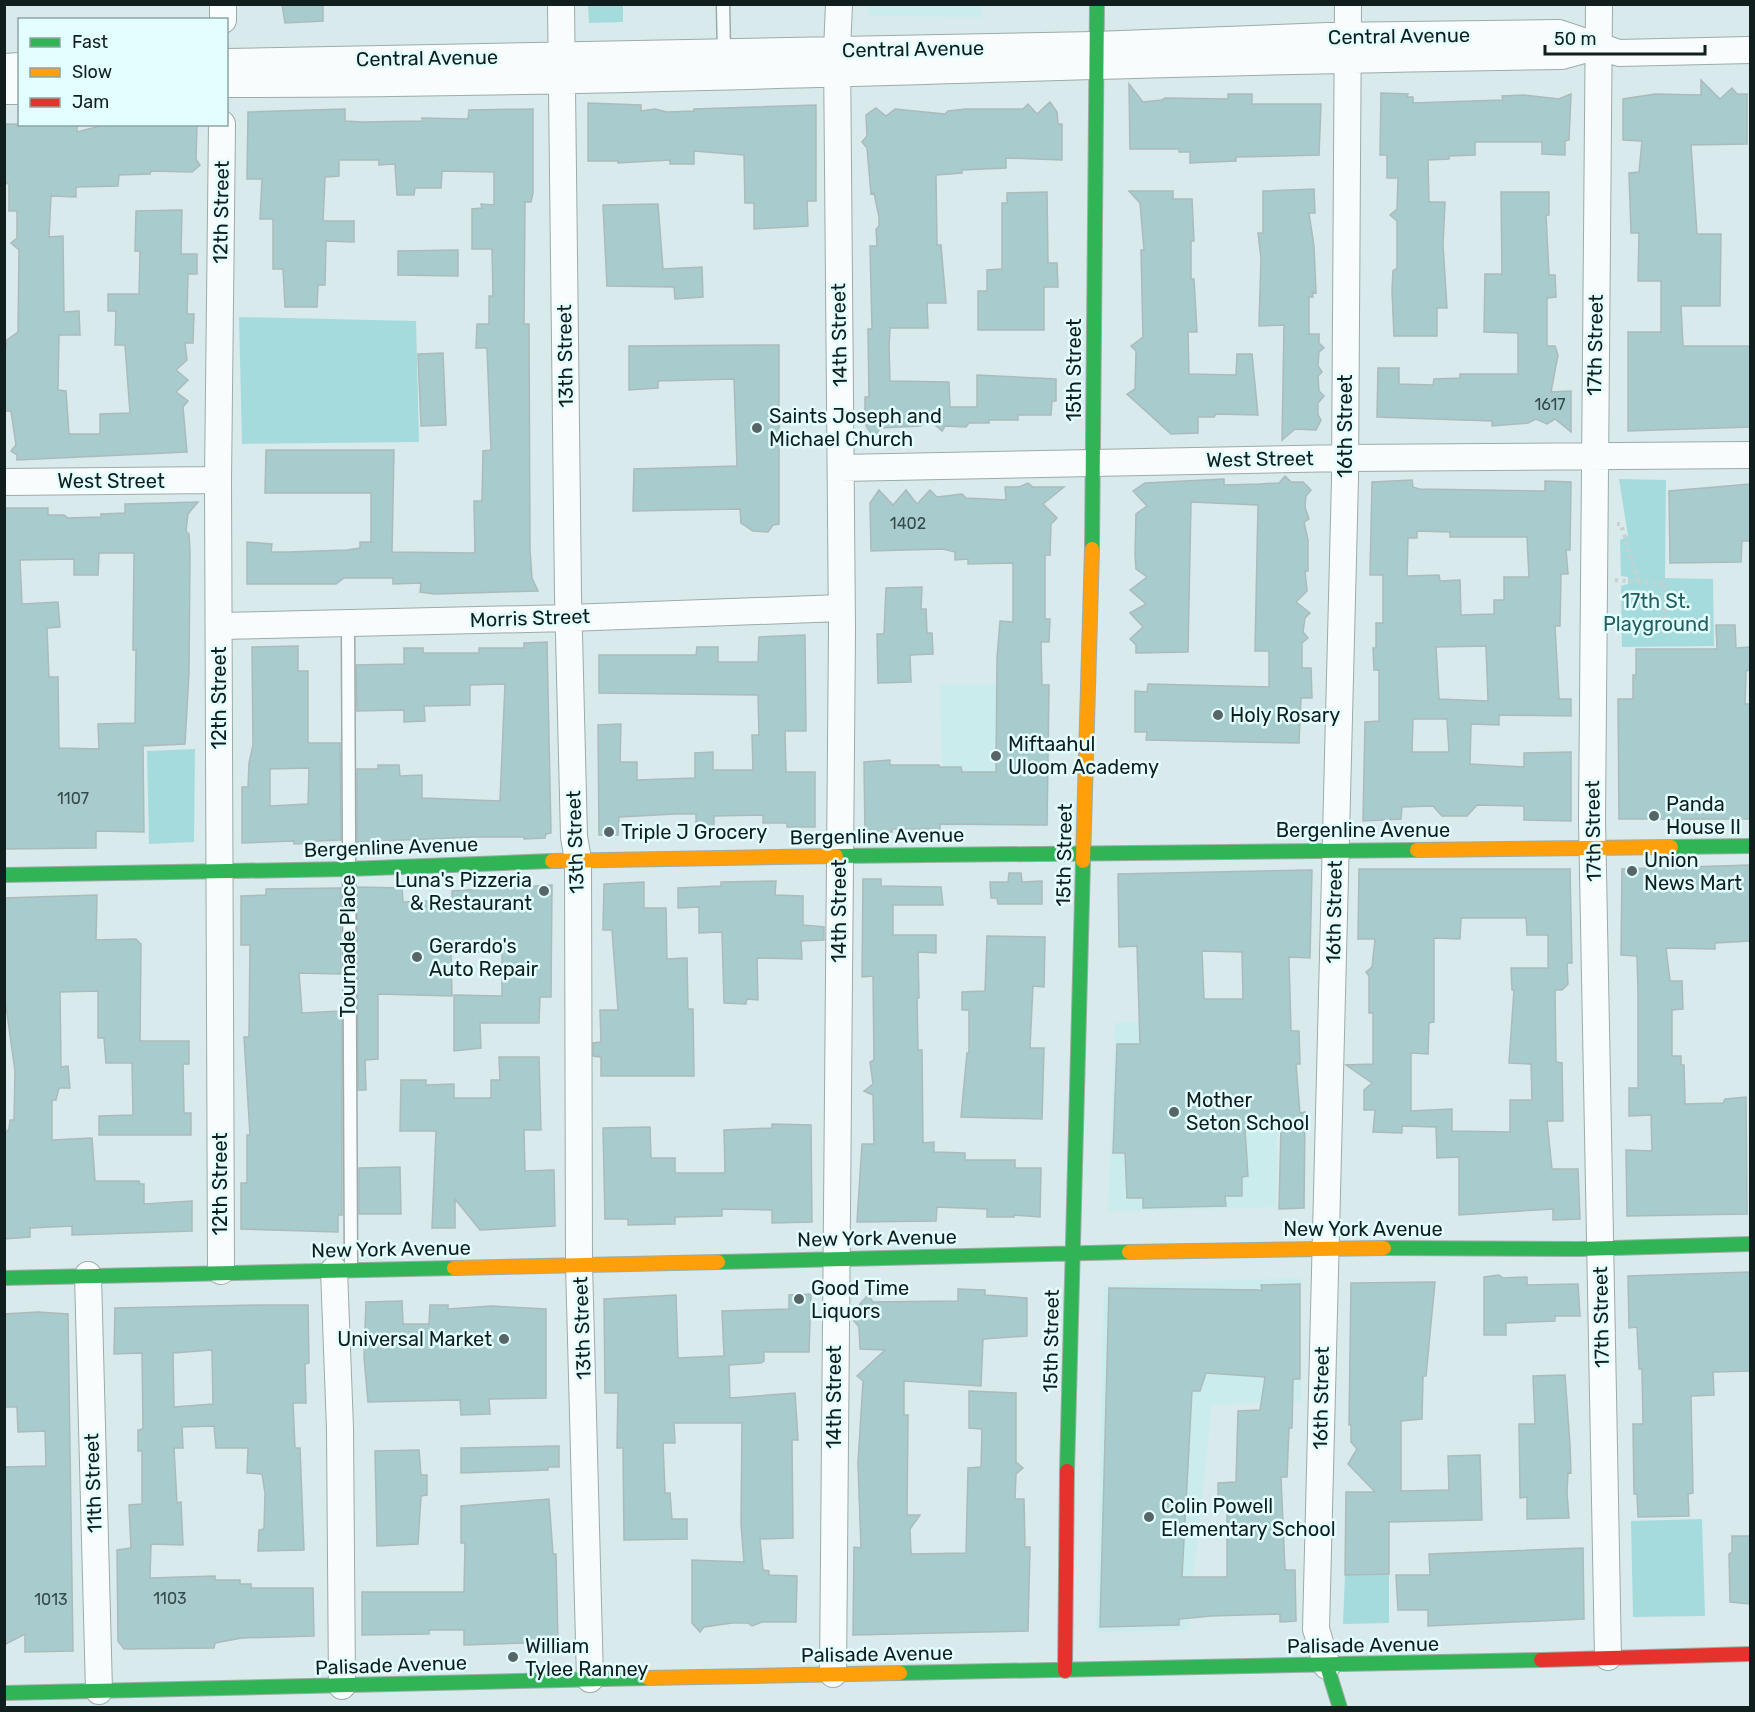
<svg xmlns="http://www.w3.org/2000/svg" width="1755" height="1712" font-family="Rubik,sans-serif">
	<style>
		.built { fill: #cbeced }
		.green { fill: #a6dbdd }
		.building { fill: #a8cccd; stroke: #acbabb; stroke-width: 1.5; fill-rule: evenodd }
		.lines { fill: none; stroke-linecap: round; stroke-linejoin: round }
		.lane-casing { stroke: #9cabab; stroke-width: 15 }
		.street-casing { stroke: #9cabab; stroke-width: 28 }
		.fast-casing { stroke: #9cabab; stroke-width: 16 }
		.slow-casing { stroke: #9cabab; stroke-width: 16 }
		.jam-casing { stroke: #9cabab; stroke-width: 16 }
		.path { stroke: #cacfcf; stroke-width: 4; stroke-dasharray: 3 4.5; stroke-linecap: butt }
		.lane { stroke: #f9fcfc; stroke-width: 12 }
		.street { stroke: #f9fcfc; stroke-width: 26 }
		.fast { stroke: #30b455; stroke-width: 14 }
		.slow { stroke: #ff9f0a; stroke-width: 14 }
		.jam { stroke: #e5322d; stroke-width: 14 }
		.poi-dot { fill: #576566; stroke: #e2feff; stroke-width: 2 }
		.labels { text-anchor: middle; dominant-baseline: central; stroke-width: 5; stroke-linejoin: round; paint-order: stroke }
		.number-label { font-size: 16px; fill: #374a4a }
		.street-label { font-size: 20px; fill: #111e1e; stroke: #e2feff }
		.poi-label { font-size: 20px; fill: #111e1e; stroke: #e2feff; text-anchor: start }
		.park-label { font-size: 20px; fill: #225e5f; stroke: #e2feff }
	</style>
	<rect width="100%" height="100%" fill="#d8eaeb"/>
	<path class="built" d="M981 5 982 17 868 16V5Z
		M1050 683 1049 826 943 827 940 685Z
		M1217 1019 1277 1116 1276 1207 1108 1212 1115 1023Z
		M1301 1278V1401L1212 1405 1188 1630 1096 1632 1104 1285Z"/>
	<path class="green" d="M588 5H623V22L589 23Z
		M239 317 416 321 419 442 242 444Z
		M1619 479 1666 480 1665 578 1713 579 1714 646 1622 647 1621 586 1628 584V577L1621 576 1620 540 1628 536Z
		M195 749 194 842 149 844 147 751Z
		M1702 1519 1705 1616 1633 1617 1631 1521Z
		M1389 1574V1623L1343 1624 1345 1575Z"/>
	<path class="building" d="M282 4H323V21L285 23Z
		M1701 80 1720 99 1732 88 1737 94H1747V144L1691 145 1697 234H1721L1720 306H1681L1683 346H1750V427L1628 431V332H1661V281H1638L1639 233H1631L1629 173 1639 172 1642 141 1623 140V99L1655 94 1701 95Z
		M1129 84 1143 102 1162 100 1165 98 1228 99V94H1252V104H1321L1319 155 1236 157V161L1190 163V152H1179V149H1130Z
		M1381 93 1408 94 1407 97H1413V103L1503 100 1502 96 1524 95 1559 99 1571 94 1569 140 1565 141V155L1542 154V142H1475V155L1449 156V159L1428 160 1429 202H1445L1443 245 1447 308H1437V336H1394L1392 291 1393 271 1397 268V221L1390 215 1397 209 1398 178H1387V155H1380Z
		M1050 102 1057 112 1058 124H1062V160L1006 158V168L962 170V173L936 175 937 245H941L946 303H927L928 328H890L889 347 890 381 949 382 950 407H977V375L1056 379V401H1052L1051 415H1018V420H989V423H969L966 427 945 426 942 431 932 422H928V419L921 426 880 428 874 438 865 424V397H869L868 329H872L870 246H877L876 229 879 226V217L874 193 871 194 867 148 862 142 867 136 866 115 876 108 886 116 895 109 945 114 948 111 965 109H1023L1028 104 1037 114Z
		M588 103 641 105V111L655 109 667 112 694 111V109L816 105V201H807L808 226 754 229V203H745L744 155 694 151V164H670V160L618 163V161H588Z
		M345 109V121L362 122 422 121V118L468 119 469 110 533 109V193L531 202H525L524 324H529L530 550 532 578 538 591 435 594 420 592 421 583 393 584V578H344L336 584H247V542L272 544 271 552H289L347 550 360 548V542H371V493H265L266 450H394L392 552 475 553 474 501H482L483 451 491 450 487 348H476L477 324H489V296H493L492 249H472V209L482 208 481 204 494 205V172L442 171 441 188H415L414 195H397L395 164 379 165V160H339V176L325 177 323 221H354V242L326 241 325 285H318L317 307H285L283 269H273V219H260L262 179H247L248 112Z
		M4 124 77 125V132L108 124H197L196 159 200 165 192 172 151 171 150 174 119 175 118 186 76 187V197L51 196 49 237 63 236 64 312 79 311 80 335H59L58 390 66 391 69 434H100V414L130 413 125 345H115L116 311H108V294H139L140 251H135L136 211 182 210 181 254H197V274H188L187 314H194L193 343H185L187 360 176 370 188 380 176 392 188 401 183 407 187 452 17 460V455L11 451 16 445 11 411H4V362L7 340 18 332 19 250 11 243 17 238V211H9V184L4 183Z
		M1314 189 1315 213H1309L1314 246 1316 293 1312 292 1313 297H1309V334H1319V343L1324 348 1319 352 1318 366 1322 372 1318 376 1319 391 1324 396 1318 403V415L1321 420 1316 430 1295 429 1282 440 1284 325 1259 326 1261 258 1258 233H1263V191Z
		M1129 191H1173V199H1192L1194 241H1191V279H1194L1197 332H1188L1189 374 1236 375 1237 354H1252L1258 415 1216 414 1214 417H1198V433L1171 434 1127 394 1135 389 1136 351 1131 346 1143 337 1141 250H1144L1140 203Z
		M1047 192 1048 263H1057L1058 287H1044V330H978V291H987V270L1002 269V203H1007V193Z
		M1501 192H1549V215H1546L1549 275H1555L1556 297 1547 298V346H1555L1558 355 1551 392 1571 391V432L1555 419 1547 424 1536 419 1528 423 1492 426V421L1377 417 1378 368H1399V384L1433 385 1434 379 1460 378V374H1518V333L1484 332 1485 274H1502Z
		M658 204 663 269 702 267 703 297 675 299 674 287 607 286 603 205Z
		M458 250V276L398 275V251Z
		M779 345V524L773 525 768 532 753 531 741 523 740 509 633 511 634 469 737 466 734 379 658 381V388L629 390V346Z
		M443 353 446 425 421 426 418 354Z
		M1285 476 1291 482H1303L1311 490 1306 496 1305 507 1309 519 1304 522 1308 540V571H1305L1307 591 1296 602 1310 613 1305 618 1303 632 1308 638 1302 643V668H1311L1312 698H1301L1299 743 1146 740 1147 732H1135V691L1147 692 1148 684 1269 687V651H1255L1258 505 1191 502 1188 652 1136 653V645L1130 639 1143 627 1130 613 1146 604 1130 590 1147 577 1136 569 1135 555 1136 514 1147 506 1133 491 1145 483 1224 479V485L1260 484 1279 483Z
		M1412 480 1413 487 1419 489 1545 491V481L1571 482 1570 550H1566L1568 574H1561L1560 626H1555L1559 699H1571V716L1499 715V725L1471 724 1470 764 1524 767V753L1571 752V821L1524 820V806L1477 805 1467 816H1442L1433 806 1402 807 1401 819 1363 821 1365 722 1379 721V670H1374L1373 648H1376V623H1383V575H1370L1372 482ZM1417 531 1450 532V537H1527L1529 577H1504V600H1494V614L1461 615 1460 580 1440 581 1439 575 1407 576 1408 538H1417ZM1486 646 1488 701 1439 699 1436 647ZM1413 719H1447L1449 752H1412Z
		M1028 483 1033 487H1064L1043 504 1057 518 1051 524 1050 555H1045V619H1050L1049 642H1041L1042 685H1049L1047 825 940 824V829H892V832H865L864 762 890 760V765H939V767H961L962 772H996L997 658 1000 621 1013 622V563L968 564V559L955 560V552L943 549 871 551 870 503 879 490 893 505 906 490 917 504 930 490 937 497 962 494 966 498 1006 500 1005 487H1019Z
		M1750 484V541H1742L1741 562 1670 563 1669 491Z
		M198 502 188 514 186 531 189 534 190 552 189 673 185 744 143 746 144 832 96 831V848L4 849V508H48V515H64L68 518 101 517V514L125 513V504ZM99 553H134L133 645V650H136L135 723 98 724 99 749 59 748 58 677H49L47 628 60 627 58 602 22 604 20 560 74 559V575H98Z
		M922 587 921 609H926L927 633H932L933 654 910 655 911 682 878 683 877 634H884L886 588Z
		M1716 625H1735L1736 648 1750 647V670L1746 671 1745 704H1750V819H1619L1618 699H1633V675H1636V649H1717Z
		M805 635 806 731H785L786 772H815V827H787V823H763V815L714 816V828L696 829V814H676L619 817 618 835H599L598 725 621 724 620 762H637V780L695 778V753L713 752V770H753L752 735H759L758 695 599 693V655H696L697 647H718V662H758L759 637Z
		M547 642 551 833 546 834 545 838 524 839V837H475L357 842V769H378V765H399L400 776 422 775V798L500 801 505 684 470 685V705L424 706 425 721 404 722V710L357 711 356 665 404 664V648H423V653H479V648H524V643Z
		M298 646V671H308V743H340L341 840 316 841V843L294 844V841L242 843V787H248L249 763 253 745 252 647ZM309 768 308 804 270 806V769Z
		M1750 865V941L1715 943V949L1666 948 1670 981H1682L1683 1009 1672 1010V1056H1681V1065H1684L1685 1104 1723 1103 1725 1099 1746 1097 1747 1214 1627 1216 1626 1150 1652 1151 1651 1115 1629 1116V1088H1638V991L1637 956 1621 955 1622 869Z
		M1359 869H1570L1572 963H1567L1568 984 1562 990H1555L1556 1062 1562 1063 1563 1121H1547L1552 1169H1578L1580 1219 1553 1220V1209L1459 1215V1157L1437 1158 1436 1127 1402 1126V1133L1373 1132 1375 1110H1364V1090L1372 1083 1346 1065 1373 1064V1013H1369V976L1366 972 1372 967 1375 939H1358ZM1461 918H1526L1527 935H1548V968H1511L1512 990H1514L1509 1063 1531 1064 1532 1100H1510V1132L1452 1131V1109L1411 1111V1053L1428 1054 1429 1023 1434 1022V938L1460 939Z
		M1312 870 1310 958 1289 957 1291 1031H1299L1300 1064H1296L1300 1113 1305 1112 1304 1208 1279 1209 1281 1126 1245 1129 1248 1176 1242 1177V1196H1225L1226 1206 1143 1208V1198H1127L1125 1153H1113L1117 1044H1140L1137 946 1119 947 1118 874ZM1202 951 1242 952 1243 999H1204Z
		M1009 873H1021L1022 882 1042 881V904H998L997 898H991L990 882H1008Z
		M863 879H881V886L941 887 943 905H893V935H936V953L918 952 919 998H917L918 1050H922L923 1143 934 1142V1152L965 1153V1160H1015V1168H1041L1040 1217 1014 1215V1217H987V1209L937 1207 936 1221 857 1222 862 1144H874L873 1095 864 1091 873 1084 870 1062 874 1060 873 976 862 977Z
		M776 881 775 895 803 896V925L824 927V940L801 941 802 959 757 958 758 1000 747 999 746 1004 724 1003 722 932 699 933V907L678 908V888L721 886V882Z
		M644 882V908H666L667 959 687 958 688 1009H693L694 1076H601V1057L593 1056V1043L601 1042 600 1010H618L612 930H603L604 884Z
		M552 885 551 997H540L539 1023H480L481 1048 454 1051V995L502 996V952H451L452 996 378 994V1059L365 1060 366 1090H358L357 887 402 888 403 902 452 900V891Z
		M341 888V974L299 973 302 1013 342 1011V1215H338V1232L241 1229V1183H247V1135H250L244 1037H249L250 945H241V896L266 895V889Z
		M97 895 96 940 136 939 141 944 140 1041H189V1064H183L184 1113H191V1135H99V1116L133 1115 132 1063H106L104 1038H98V991L60 992 61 1067 68 1066 70 1088H59L56 1100H52V1140L92 1138 95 1181H139L140 1184H144V1204L192 1201V1231L72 1235V1226L30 1228V1237L4 1239V1134L9 1129 10 1120H14L15 1071 4 992V898Z
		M987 936 1045 937 1044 987 1033 986 1030 1048H1044L1042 1119 961 1117 967 1053H969V1010H962V992L985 991Z
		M499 1057H539L541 1130H524L525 1171 554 1170 555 1226 480 1230 455 1199V1228H432L436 1131H400L401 1080H426V1085L454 1084V1098H491V1080H500Z
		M772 1124 811 1125 812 1222 772 1223V1210L722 1209V1216L675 1217V1224L628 1225V1219H605L603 1128 650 1127 651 1158H675V1173H725L724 1130 772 1128Z
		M400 1167 401 1214H359V1168Z
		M1750 1272V1371L1713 1372 1714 1395 1691 1396 1693 1493 1688 1494 1689 1516 1638 1517 1637 1494H1634L1633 1424H1643L1642 1369H1639L1637 1327 1629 1328 1628 1276Z
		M1499 1275 1503 1278 1527 1277V1285L1578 1284 1580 1316H1555V1321L1506 1323V1335H1484V1277Z
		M1435 1282 1426 1376H1423L1422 1419 1401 1421V1491L1449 1490 1448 1456 1480 1455 1482 1520 1389 1522V1574L1345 1575 1346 1492H1375L1348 1464 1357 1449 1351 1442V1425H1349L1351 1283Z
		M1300 1284V1379H1293L1292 1428H1289L1287 1477H1281L1285 1570H1295L1296 1621 1280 1622V1614L1211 1616 1179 1619V1625L1100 1627 1109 1288 1262 1290 1261 1285ZM1206 1373 1265 1377 1260 1410 1238 1411 1236 1482 1218 1483V1505L1227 1504V1577H1182L1192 1391H1200Z
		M958 1289 985 1290V1295L1027 1298V1336L983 1339 981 1386 904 1381V1415H908L907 1515H920L910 1529 911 1554 966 1553 968 1468 981 1467 982 1429 969 1428V1391L1016 1393V1462L1023 1468 1016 1474 1015 1499H1024L1025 1547H1030L1028 1631 853 1635 854 1547 861 1548 858 1463 863 1381 857 1376 885 1350 860 1349 859 1327 854 1321 859 1315V1305L868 1295 873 1302 958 1301Z
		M811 1294 809 1352H764V1361L761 1363 729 1365 730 1398 795 1393 798 1440H792L793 1538 760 1539 763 1570 769 1571V1575L797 1576 796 1622H762L752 1626 748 1623H732L704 1627 700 1632 692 1623V1560L744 1562 741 1524 742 1423H674L675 1443H663L665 1493H670L672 1519H687V1539L624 1540 623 1448H617L618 1393H605L604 1299 676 1295 678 1358 724 1356 722 1311 789 1309V1295Z
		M402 1301 403 1324H429L430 1305H448V1309L491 1306 546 1309V1398L489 1399 490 1414 461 1415 460 1400 368 1402 364 1357 366 1302Z
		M261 1305H308L309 1363 305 1364 306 1403H293L295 1448H300L304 1550 258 1551 259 1530 264 1529 265 1493 262 1474 247 1473 248 1448H216L214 1426 182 1427 183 1448H174L177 1503 181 1502 183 1545 151 1544 150 1578 215 1576V1580H240V1584H251V1588H313L314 1636 242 1638 215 1643 214 1648 124 1649 118 1641 117 1550 131 1548 129 1505 142 1504V1451H138V1430L143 1429 142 1353 114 1354 115 1308ZM212 1350 213 1404 174 1407 173 1353Z
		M38 1312 68 1314 73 1651 25 1652V1634L4 1645V1467L46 1466 45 1431 18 1432 17 1407H4V1314Z
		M1565 1375 1570 1445 1571 1473 1568 1472 1567 1493 1569 1518 1527 1519V1497L1520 1498 1519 1424H1535L1533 1376Z
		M559 1446V1467H548V1470L461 1473V1448Z
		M419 1450 421 1475H427V1495L421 1496 418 1544 377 1546 375 1451Z
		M549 1499 553 1554H556L558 1642 464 1645V1630H429V1634L362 1635V1592H464L465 1543H461V1506Z
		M1732 1536H1750V1604L1730 1602 1729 1554 1732 1552Z
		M1583 1548 1584 1619 1428 1626V1610H1398L1396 1575H1430L1429 1554Z"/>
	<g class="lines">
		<g class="lane-casing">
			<path id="lane" d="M723 4 724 53
				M348 624 351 1268"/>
		</g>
		<g class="street-casing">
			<path id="street" d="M561 4 568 594 574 837 578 860 579 1264 590 1679
				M1599 4 1592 819 1608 1657
				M223 20V4
				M226 62 1095 45 1328 36 1559 33 1619 53 1750 50
				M4 67 20 66
				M226 84C672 84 1117 61 1562 56L1598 46
				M4 91H20
				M841 468 1345 458 1750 455
				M4 482 218 480
				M219 626 569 618 841 608
				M334 1270 340 1428 342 1686
				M221 1271 218 480 222 124
				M88 1275 99 1691
				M1327 1666 1316 1629 1345 479 1348 4
				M833 1674 842 630 837 51 839 4"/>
		</g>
		<g class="fast-casing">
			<path id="fast" d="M1092 549 1097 4
				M1671 847 1750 846
				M836 856 1417 850
				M4 875 348 869 552 861
				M1384 1248 1579 1249 1750 1244
				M718 1262 1129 1252
				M4 1278 454 1268
				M1067 1471 1083 861
				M1327 1666 1340 1708
				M900 1673 1541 1660
				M4 1693 648 1678"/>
		</g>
		<g class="slow-casing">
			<path id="slow" d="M1417 850 1671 847
				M552 861 836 856
				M1083 861 1092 549
				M1129 1252 1384 1248
				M454 1268 718 1262
				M648 1678 900 1673"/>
		</g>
		<g class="jam-casing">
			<path id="jam" d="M1541 1660 1750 1654
				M1065 1671 1067 1471"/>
		</g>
		<path class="path" d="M1617 524H1621L1638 581
			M1615 580 1665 584 1664 635"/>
		<use href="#lane" class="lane"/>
		<use href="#street" class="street"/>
		<use href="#fast" class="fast"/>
		<use href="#slow" class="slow"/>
		<use href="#jam" class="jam"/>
	</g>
	<g class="poi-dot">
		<circle cx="757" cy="428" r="6"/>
		<circle cx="1218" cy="715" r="6"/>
		<circle cx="996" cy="756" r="6"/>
		<circle cx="1654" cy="816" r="6"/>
		<circle cx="609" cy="832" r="6"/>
		<circle cx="1632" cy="871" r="6"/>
		<circle cx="544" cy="891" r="6"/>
		<circle cx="417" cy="957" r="6"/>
		<circle cx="1174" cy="1112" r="6"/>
		<circle cx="799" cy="1299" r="6"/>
		<circle cx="504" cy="1339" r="6"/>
		<circle cx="1149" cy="1517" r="6"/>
		<circle cx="513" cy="1657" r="6"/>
	</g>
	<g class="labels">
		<g class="number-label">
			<text x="1550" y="404">1617</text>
			<text x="908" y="523">1402</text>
			<text x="73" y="798">1107</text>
			<text x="170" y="1598">1103</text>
			<text x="51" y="1599">1013</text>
		</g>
		<g class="street-label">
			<text transform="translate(1399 36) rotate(-1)">Central Avenue</text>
			<text transform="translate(913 49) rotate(-1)">Central Avenue</text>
			<text transform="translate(427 58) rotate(-1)">Central Avenue</text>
			<text transform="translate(221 212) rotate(-89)">12th Street</text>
			<text transform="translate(839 335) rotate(-91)">14th Street</text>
			<text transform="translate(1595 345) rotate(-89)">17th Street</text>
			<text transform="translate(565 356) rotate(-91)">13th Street</text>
			<text transform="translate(1074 370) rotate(-90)">15th Street</text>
			<text transform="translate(1345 426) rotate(-90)">16th Street</text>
			<text transform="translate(1260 459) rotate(-1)">West Street</text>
			<text x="111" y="481">West Street</text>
			<text transform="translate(530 618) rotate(-2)">Morris Street</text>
			<text transform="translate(219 698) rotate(-90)">12th Street</text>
			<text x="1363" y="830">Bergenline Avenue</text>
			<text transform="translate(1593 831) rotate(-91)">17th Street</text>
			<text transform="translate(877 836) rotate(-1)">Bergenline Avenue</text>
			<text transform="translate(575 842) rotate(-92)">13th Street</text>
			<text transform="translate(391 847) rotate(-2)">Bergenline Avenue</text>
			<text transform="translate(1064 855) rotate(-89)">15th Street</text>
			<text transform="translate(839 911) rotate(-90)">14th Street</text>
			<text transform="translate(1334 912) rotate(-89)">16th Street</text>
			<text transform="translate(348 946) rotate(-90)">Tournade Place</text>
			<text transform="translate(220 1184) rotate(-90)">12th Street</text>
			<text x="1363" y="1229">New York Avenue</text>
			<text transform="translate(877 1238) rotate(-1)">New York Avenue</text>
			<text transform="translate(391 1249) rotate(-1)">New York Avenue</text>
			<text transform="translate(1601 1317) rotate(-91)">17th Street</text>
			<text transform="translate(582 1328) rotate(-92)">13th Street</text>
			<text transform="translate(1051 1341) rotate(-89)">15th Street</text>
			<text transform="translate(834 1397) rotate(-90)">14th Street</text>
			<text transform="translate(1321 1398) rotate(-89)">16th Street</text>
			<text transform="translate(93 1483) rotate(-92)">11th Street</text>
			<text transform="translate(1363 1645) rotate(-1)">Palisade Avenue</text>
			<text transform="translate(877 1654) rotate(-1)">Palisade Avenue</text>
			<text transform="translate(391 1665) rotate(-2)">Palisade Avenue</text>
		</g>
		<g class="poi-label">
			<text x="769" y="416">Saints Joseph and<tspan x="769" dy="23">Michael Church</tspan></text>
			<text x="1230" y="715">Holy Rosary</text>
			<text x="1008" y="744">Miftaahul<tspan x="1008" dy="23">Uloom Academy</tspan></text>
			<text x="1666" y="804">Panda<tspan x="1666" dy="23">House II</tspan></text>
			<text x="621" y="832">Triple J Grocery</text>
			<text x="1644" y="860">Union<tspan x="1644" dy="23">News Mart</tspan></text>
			<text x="532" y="880" text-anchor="end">Luna's Pizzeria<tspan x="532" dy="23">&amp; Restaurant</tspan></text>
			<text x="429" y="946">Gerardo's<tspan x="429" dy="23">Auto Repair</tspan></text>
			<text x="1186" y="1100">Mother<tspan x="1186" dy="23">Seton School</tspan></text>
			<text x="811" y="1288">Good Time<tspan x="811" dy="23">Liquors</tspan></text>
			<text x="492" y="1339" text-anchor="end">Universal Market</text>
			<text x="1161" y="1506">Colin Powell<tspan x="1161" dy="23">Elementary School</tspan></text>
			<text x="525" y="1646">William<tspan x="525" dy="23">Tylee Ranney</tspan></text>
		</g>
		<g class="park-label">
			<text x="1656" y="601">17th St.<tspan x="1656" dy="23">Playground</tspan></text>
		</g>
	</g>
	<rect width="1755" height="1712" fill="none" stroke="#111e1e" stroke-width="12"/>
	<rect x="18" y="18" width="210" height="108" fill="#e2feff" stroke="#8ea4a5" stroke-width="1.5"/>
	<rect x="30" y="38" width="30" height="9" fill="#30b455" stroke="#8ea4a5" stroke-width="1.5"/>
	<text x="72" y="48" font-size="18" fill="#111e1e">Fast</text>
	<rect x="30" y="68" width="30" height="9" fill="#ff9f0a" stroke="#8ea4a5" stroke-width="1.5"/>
	<text x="72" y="78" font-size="18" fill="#111e1e">Slow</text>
	<rect x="30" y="98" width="30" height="9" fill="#e5322d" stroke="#8ea4a5" stroke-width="1.5"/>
	<text x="72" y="108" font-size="18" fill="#111e1e">Jam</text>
	<path d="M1545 45v9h160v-9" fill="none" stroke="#111e1e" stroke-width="3"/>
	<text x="1554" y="45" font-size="18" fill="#111e1e" stroke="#e2feff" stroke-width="4.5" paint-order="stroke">50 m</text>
</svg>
